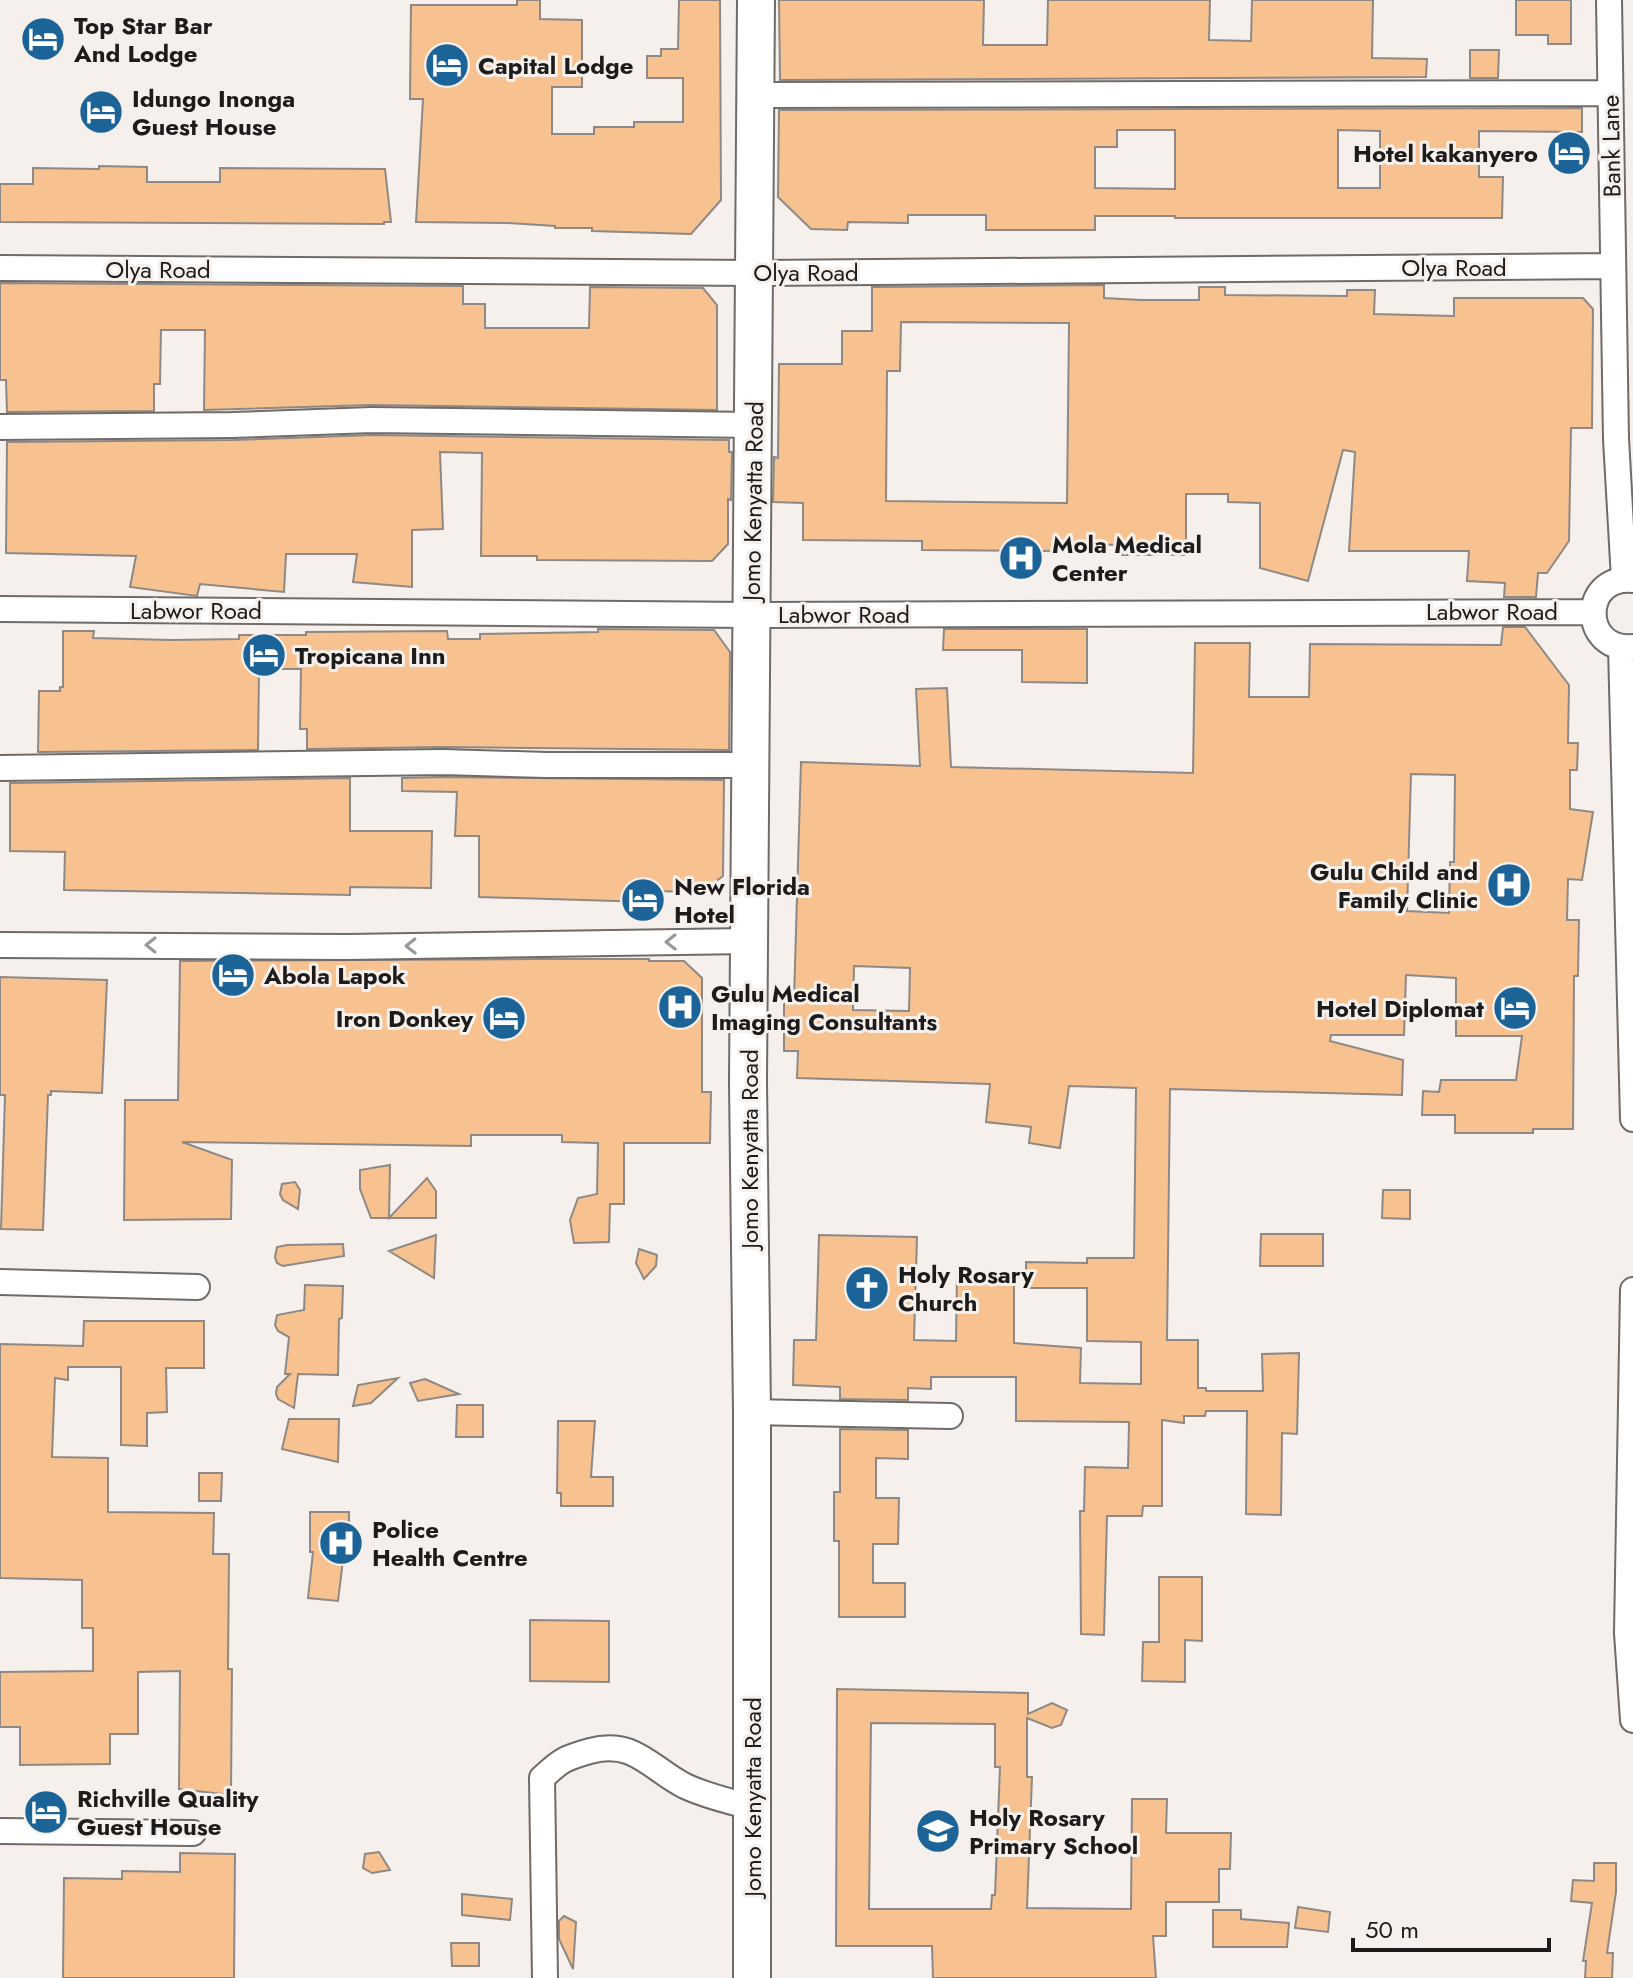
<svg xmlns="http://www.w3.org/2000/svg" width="1633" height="1978" font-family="Jost,sans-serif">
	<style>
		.building { fill: #f7c290; stroke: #8e8985; stroke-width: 2; fill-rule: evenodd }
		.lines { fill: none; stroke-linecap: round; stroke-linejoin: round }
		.minor-casing { stroke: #706b67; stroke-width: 28 }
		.secondary-casing { stroke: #706b67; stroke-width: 40 }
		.minor { stroke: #fff; stroke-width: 24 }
		.secondary { stroke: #fff; stroke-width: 36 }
		.oneway { stroke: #9a9998 }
		.labels { text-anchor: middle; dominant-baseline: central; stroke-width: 6; stroke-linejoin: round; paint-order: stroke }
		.poi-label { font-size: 24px; font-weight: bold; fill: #1e1c1a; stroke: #f6f0ec; text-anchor: start }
		.street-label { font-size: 24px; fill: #1e1c1a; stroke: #f6f0ec }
	</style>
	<rect width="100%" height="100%" fill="#f6f0ec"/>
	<path class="building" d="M517 0H540V19L582 20V87H552V134H594V127H634V122H683V78H647V56H661V49H678L679 0H720L721 200 691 234 592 231V228H555V226L506 223 416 222 423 99H410L411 5H517Z
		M779 0H984L983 45H1047L1048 0H1210L1209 40 1251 41 1252 0H1373L1372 58 1427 59 1426 77 780 80Z
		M1516 0H1571V44H1548V35H1516Z
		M1470 50H1499L1498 78H1470Z
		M1582 108V132L1479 131V177H1503L1502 218H1175V216H1095V230H986V215H908V223L848 222 847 230 811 229 778 197 779 110ZM1117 130H1175V189L1095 188V147H1117ZM1338 130 1380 131V188H1338Z
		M99 166 147 167V182H220V168L385 169 391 222H384V224L0 222V184H33V168L99 169Z
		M0 283 463 286V304H485V328H589L590 287 703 288 717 305V410L371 405 204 410 205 330H161L160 384H154V411L7 412 6 380H0Z
		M1104 285V298L1141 300H1199V287H1225V295L1347 296V290H1375L1374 314 1412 315 1454 316V298H1583L1593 309 1592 428H1571L1569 541 1547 573H1538L1536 597H1504L1505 583 1467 581 1469 551H1349L1355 452 1343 450 1308 581 1260 568V503L1228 502V494H1186V555H1122V545L1064 544V551L922 550V541L803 540V503L773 502 774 457 778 458 779 364H842V331H872V287ZM901 322 1069 323 1067 503 886 501 887 371H900Z
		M372 435 729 440V452H732L731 500 728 499V544L712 561 537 560V556H481L482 453 440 452 443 529 412 530V587L353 582 357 554H286L284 592 200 584 197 596 130 587 136 556 6 553 7 442 233 440Z
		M1503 627H1525L1569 685 1568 743H1578L1577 770H1570V809L1593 812 1582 880 1568 879 1567 920H1579L1578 976H1574L1573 1129H1533V1133H1455V1115H1422L1423 1091 1439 1092 1441 1080H1516L1522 1036H1456V978L1406 975 1404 1035H1331L1330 1041 1403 1060 1402 1095 1170 1089 1167 1340H1198V1388H1206V1391H1263L1262 1354 1299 1353 1297 1434 1282 1433 1281 1515 1246 1514 1247 1411H1206L1205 1416H1184V1423L1162 1420V1506H1143L1142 1516H1107L1104 1635 1081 1634 1080 1511H1084L1085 1467 1128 1468 1129 1422 1016 1421V1377H931V1389L908 1388V1400L840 1399V1387L793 1385 794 1340H816L819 1235 917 1237 914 1340 956 1341 957 1272H1014V1343L1081 1348 1080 1383 1141 1384V1342L1087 1341V1288H1026V1262L1087 1263V1258H1134L1136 1088 1069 1086 1060 1148 1029 1143 1031 1127 986 1122 990 1084 797 1078 798 1051H784V999H794L801 762 920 766 916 689 947 688 951 767 1193 773 1195 643H1250L1249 697H1309L1310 644 1501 645ZM1411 774 1455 775 1454 862H1450L1449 913 1407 911ZM854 966 910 968 909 1011 853 1010Z
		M598 629 714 630 730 652 729 750 443 747 307 749V729H300L301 669H259L258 750 38 752 39 691H60V687H63V631H94L93 638 171 640 239 639V635H306V632L447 631 448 639H480V634L598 632Z
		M944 629H1087V683L1022 682V650H943Z
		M443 777 724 780 723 876 702 892 648 891V902L479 897V836H455L457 792 402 791V778Z
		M350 778V831H432L431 888 350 887V895L64 890 65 852 10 851V783Z
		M539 959H649V961H684L702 978V1092H711L710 1143H624V1204H610L609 1242 574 1243 570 1220 578 1198 597 1194 598 1143 562 1142V1135H471V1146L182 1142 232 1160 231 1219 124 1220 125 1100H178L180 961Z
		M0 977 107 980 102 1093 51 1091V1095H48L43 1230 1 1229 5 1095H0Z
		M390 1165 389 1218 427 1178 436 1191V1218H371L360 1189V1170Z
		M295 1182 300 1190 298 1209 283 1200 280 1194 282 1184Z
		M1383 1190H1410V1219L1382 1218Z
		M1261 1234H1323V1266H1260Z
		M436 1235 434 1278 389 1251Z
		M343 1244 344 1256 283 1266 277 1263 275 1257 277 1247 287 1245Z
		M639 1249 657 1255 656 1266 644 1279 636 1263Z
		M305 1285 343 1286 342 1318 339 1319 338 1375 298 1374 294 1408 278 1399 276 1394 277 1387 290 1374H285L289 1337 278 1331 275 1325 277 1315 304 1310Z
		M84 1321H204V1368H166L167 1412 147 1413V1446L121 1445V1367H68V1380L55 1378 52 1457 108 1458V1512L214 1513 213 1554H229L228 1669H232L231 1795 179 1789 180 1671 138 1672V1734H110V1764L20 1765V1727H0V1672L93 1671V1628H82V1580L0 1578V1344L83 1346Z
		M398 1378 371 1403 353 1406 358 1385Z
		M425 1379 459 1394 418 1401 410 1383Z
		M457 1405H483V1437H456Z
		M289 1419H339L338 1462 282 1449Z
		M558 1421H595L591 1477H613V1506H561V1493H557Z
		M840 1429 908 1430V1459L876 1458V1498H899L898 1544H873V1583H905V1617H839V1541H834V1492H840Z
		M199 1473H222L221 1501H199Z
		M310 1512H349V1553L344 1552 338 1601 308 1598 313 1552H310Z
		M1159 1577H1202V1641L1185 1640V1682L1142 1681 1143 1642H1159Z
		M530 1620 609 1621V1682L530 1681Z
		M837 1689 1028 1693V1714L1052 1703 1067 1710 1061 1725 1052 1728 1027 1718V1777H1032L1027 1908 1131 1909 1132 1799H1167L1166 1833H1231L1230 1869H1219V1902H1166V1936H1153L1156 1978H933L932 1946H836ZM871 1723 995 1724V1767H1000L995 1895H992L991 1909H869Z
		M379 1852 390 1870 372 1873 363 1868 365 1854Z
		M180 1853 235 1854 234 1978H63L64 1878 122 1879V1871L180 1872Z
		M1594 1863H1616V1892L1607 1953H1613L1612 1978H1585L1586 1961H1583L1592 1903 1571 1901 1573 1880 1594 1881Z
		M462 1894 512 1899 510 1920 462 1915Z
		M1298 1907 1330 1912 1328 1932 1295 1928Z
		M1213 1910H1241V1919L1289 1923 1287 1947H1213Z
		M564 1916 576 1922 573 1969 559 1939V1921Z
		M451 1943H479V1966H452Z"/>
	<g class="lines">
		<g class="minor-casing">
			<path id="minor" d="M1609 0 1616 439 1624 579
				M756 95C1041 95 1326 91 1610 93
				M0 268 756 273 1613 266
				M0 427 232 425 372 420 754 425
				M1633 580C1580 575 1581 652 1633 647
				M0 609 750 615 1593 612
				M1621 647 1633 1119
				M0 768 443 762 547 765H752
				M0 945 347 947 749 941
				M0 1282 197 1287
				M1633 1290 1627 1633 1633 1720
				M752 1412 950 1416
				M0 1831 193 1833
				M545 1978 542 1778C561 1760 565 1758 590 1751 634 1739 650 1768 685 1786 706 1796 729 1801 751 1807"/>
		</g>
		<g class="secondary-casing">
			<path id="secondary" d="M752 1978V1412L748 1082 756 0"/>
		</g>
		<use href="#minor" class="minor"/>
		<use href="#secondary" class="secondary"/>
	</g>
	<defs><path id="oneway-chevron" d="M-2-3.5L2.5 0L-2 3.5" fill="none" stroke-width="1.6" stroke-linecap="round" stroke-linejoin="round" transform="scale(2)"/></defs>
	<g class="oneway">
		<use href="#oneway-chevron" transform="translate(671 942) rotate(179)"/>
		<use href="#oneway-chevron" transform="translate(151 945) rotate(-180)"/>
		<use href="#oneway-chevron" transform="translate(411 946) rotate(179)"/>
	</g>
	<defs>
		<g id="hotel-disc" transform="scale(2.3)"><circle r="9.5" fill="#1c6498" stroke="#f6f0ec"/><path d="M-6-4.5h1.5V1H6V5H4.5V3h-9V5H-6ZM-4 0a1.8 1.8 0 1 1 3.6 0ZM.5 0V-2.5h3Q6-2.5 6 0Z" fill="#fff"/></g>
		<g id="hospital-disc" transform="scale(2.3)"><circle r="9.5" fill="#1c6498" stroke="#f6f0ec"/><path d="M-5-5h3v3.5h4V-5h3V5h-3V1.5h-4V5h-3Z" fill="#fff"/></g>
		<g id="church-disc" transform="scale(2.3)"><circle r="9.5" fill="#1c6498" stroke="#f6f0ec"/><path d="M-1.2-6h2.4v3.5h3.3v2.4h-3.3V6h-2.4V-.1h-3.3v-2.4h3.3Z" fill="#fff"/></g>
		<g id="school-disc" transform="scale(2.3)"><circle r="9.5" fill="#1c6498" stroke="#f6f0ec"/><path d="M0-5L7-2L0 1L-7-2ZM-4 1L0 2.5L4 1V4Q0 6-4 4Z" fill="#fff"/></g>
	</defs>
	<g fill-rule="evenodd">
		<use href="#hotel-disc" x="43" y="39"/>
		<use href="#hotel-disc" x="447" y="65"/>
		<use href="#hotel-disc" x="101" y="112"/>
		<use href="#hotel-disc" x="1569" y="153"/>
		<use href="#hospital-disc" x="1021" y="558"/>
		<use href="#hotel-disc" x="264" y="655"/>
		<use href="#hospital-disc" x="1509" y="885"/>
		<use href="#hotel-disc" x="643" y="900"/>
		<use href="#hotel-disc" x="233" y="975"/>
		<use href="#hospital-disc" x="680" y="1007"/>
		<use href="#hotel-disc" x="1515" y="1008"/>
		<use href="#hotel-disc" x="504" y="1018"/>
		<use href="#church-disc" x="867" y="1288"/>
		<use href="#hospital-disc" x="341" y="1543"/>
		<use href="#hotel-disc" x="46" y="1812"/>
		<use href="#school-disc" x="938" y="1831"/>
	</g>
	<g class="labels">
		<g class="poi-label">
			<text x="74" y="25">Top Star Bar<tspan x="74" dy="28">And Lodge</tspan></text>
			<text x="478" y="65">Capital Lodge</text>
			<text x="132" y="98">Idungo Inonga<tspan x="132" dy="28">Guest House</tspan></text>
			<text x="1538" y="153" text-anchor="end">Hotel kakanyero</text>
			<text x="1052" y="544">Mola Medical<tspan x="1052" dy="28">Center</tspan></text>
			<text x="295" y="655">Tropicana Inn</text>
			<text x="1478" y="871" text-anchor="end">Gulu Child and<tspan x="1478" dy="28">Family Clinic</tspan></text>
			<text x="674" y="886">New Florida<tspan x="674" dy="28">Hotel</tspan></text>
			<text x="264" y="975">Abola Lapok</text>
			<text x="711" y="993">Gulu Medical<tspan x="711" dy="28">Imaging Consultants</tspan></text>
			<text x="1484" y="1008" text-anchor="end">Hotel Diplomat</text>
			<text x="473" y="1018" text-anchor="end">Iron Donkey</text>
			<text x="898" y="1274">Holy Rosary<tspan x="898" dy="28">Church</tspan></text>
			<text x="372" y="1529">Police<tspan x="372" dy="28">Health Centre</tspan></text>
			<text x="77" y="1798">Richville Quality<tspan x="77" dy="28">Guest House</tspan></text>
			<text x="969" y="1817">Holy Rosary<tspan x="969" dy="28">Primary School</tspan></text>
		</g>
		<g class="street-label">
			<text transform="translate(1611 146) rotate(-91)">Bank Lane</text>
			<text x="1454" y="267">Olya Road</text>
			<text x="158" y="269">Olya Road</text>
			<text x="806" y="272">Olya Road</text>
			<text transform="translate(753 501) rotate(-89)">Jomo Kenyatta Road</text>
			<text x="196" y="610">Labwor Road</text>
			<text x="1492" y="611">Labwor Road</text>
			<text x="844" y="614">Labwor Road</text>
			<text transform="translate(749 1149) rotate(-90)">Jomo Kenyatta Road</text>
			<text transform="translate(752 1797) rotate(-90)">Jomo Kenyatta Road</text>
		</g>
	</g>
	<path d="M1353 1938v12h196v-12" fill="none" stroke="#1e1c1a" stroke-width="4"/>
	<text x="1365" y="1938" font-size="24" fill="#1e1c1a" stroke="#f6f0ec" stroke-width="6" paint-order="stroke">50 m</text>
</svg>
